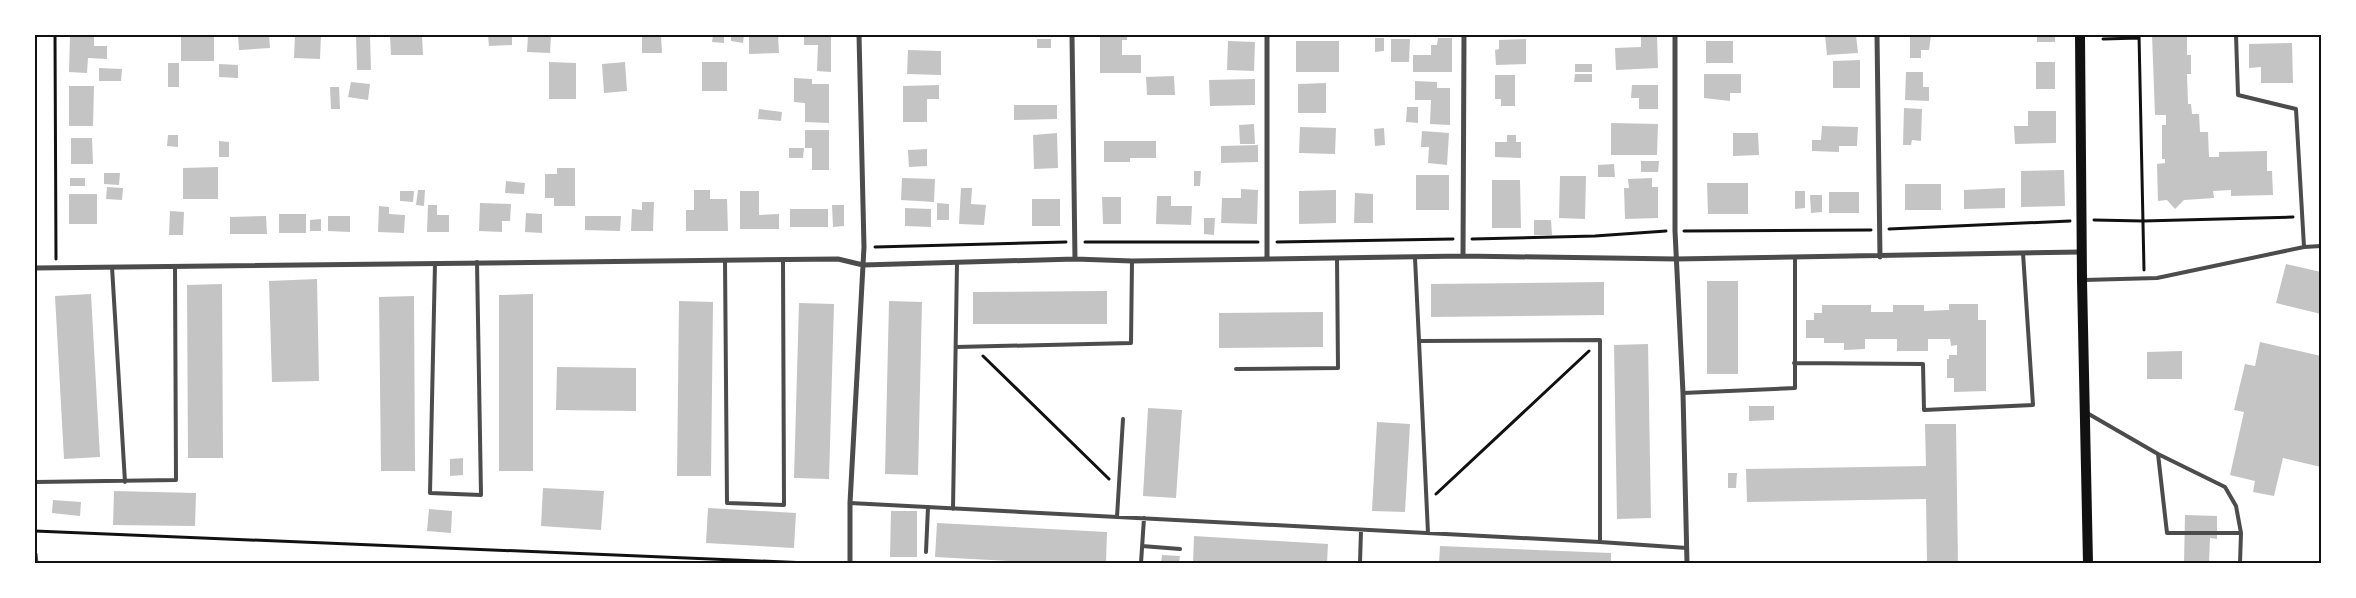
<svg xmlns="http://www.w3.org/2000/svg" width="2356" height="598" font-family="Inter,sans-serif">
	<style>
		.building { fill: #c4c4c4 }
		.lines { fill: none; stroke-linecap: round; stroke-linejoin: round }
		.path { stroke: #111; stroke-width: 3 }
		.service { stroke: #4c4c4c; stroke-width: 4 }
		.minor { stroke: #4c4c4c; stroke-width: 5 }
		.secondary { stroke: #111; stroke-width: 10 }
		.neatline { fill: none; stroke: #111; stroke-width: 2 }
	</style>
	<rect width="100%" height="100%" fill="#fff"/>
	<path class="building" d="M70 35H94V46H107V59L88 58 87 73 69 72Z
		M181 35H214V61H181Z
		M238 35H269L270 48 239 50Z
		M295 35H321L320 59 294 58Z
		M356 35H370L371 70H357Z
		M390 35H422L423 55H391Z
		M488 35H512V45L489 46Z
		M528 35H551L550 53 527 52Z
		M642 35H661L662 53H642Z
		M713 35H724V43L712 42Z
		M731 35H744L743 43 731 41Z
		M749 35H778L779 53 749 54Z
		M804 35H831V72L817 71 818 45H804Z
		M1100 35H1127V40H1122V55H1141V73H1100Z
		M1641 35H1657L1658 68 1616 70 1615 48 1641 47Z
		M1825 35H1856L1858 53 1827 55Z
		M1910 35H1931L1929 50H1921V58H1910Z
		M2037 35H2055V42H2037Z
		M2152 35H2187V55H2191V74H2187L2188 104H2191L2192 114H2199L2200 132H2208L2209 157H2219V152L2267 151V171H2272L2273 195 2231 196V190L2213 191 2214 198 2184 200 2175 209 2167 200 2158 201 2157 164 2165 163V159H2162V125H2166V115H2155Z
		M1375 38H1384V51L1375 52Z
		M1438 38H1452V72H1413V55H1431V45H1437Z
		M1037 39H1051V48H1037Z
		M1391 39H1410L1409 62H1391Z
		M1526 39V64L1496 65 1495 50 1499 49V40Z
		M1228 41 1255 42 1254 71 1227 70Z
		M1296 41H1339V72H1296Z
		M1706 41H1733V63H1706Z
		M2292 43 2293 83H2261V67L2249 68V44Z
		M908 50 941 51V75L907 74Z
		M1860 60V88H1833V61Z
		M549 62 576 63V99H549Z
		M625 62 627 91 604 93 602 64Z
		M702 62H727V91H702Z
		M2036 62H2055V89H2036Z
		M168 63H179V87H168Z
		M219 64 238 65V78L219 77Z
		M1575 64H1592V72H1575Z
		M99 68 122 69 121 81H99Z
		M1906 72H1923V87H1929V101L1905 100Z
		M1575 74H1592V82H1574Z
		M1704 74H1741V93H1730V101L1704 98Z
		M1495 75H1515V106H1501V99H1495Z
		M1174 76 1175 95H1147L1146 77Z
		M794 78 812 79V84H829V123L805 122V103L794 102Z
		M1255 79V105L1210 106 1209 80Z
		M1415 81 1437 82V88H1450V125L1430 124 1431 100H1415Z
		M351 82 370 84 368 100 348 97Z
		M1326 83V113H1298V84Z
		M939 85V99H927V122H903V86Z
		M1632 85H1658V109H1639V98H1631Z
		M69 86H94L93 126H69Z
		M330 87H339L340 109H331Z
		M1014 105H1057V119L1014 120Z
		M1407 107H1418V123L1406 122Z
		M1904 108 1922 109 1921 141 1912 140 1911 145H1903Z
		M759 109 782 112 781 121 758 119Z
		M2028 111H2056V143L2015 144 2014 126H2028Z
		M1611 123 1658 124 1657 155H1611Z
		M1254 124 1255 144H1240L1239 125Z
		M1822 126 1858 127 1857 146H1839V152L1812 151V140H1821Z
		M1300 127 1336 128 1335 154 1299 153Z
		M1384 128 1385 145 1375 146 1374 129Z
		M805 130H829V170H812V148H805Z
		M1422 131 1449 133 1447 165 1428 163 1429 147H1421Z
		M1057 133 1058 168 1034 169 1033 135Z
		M1733 133H1758L1759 155 1733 156Z
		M168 135H178V147L167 146Z
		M1507 135H1516V142H1521V158L1495 157V142H1507Z
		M71 138H92L93 164H71Z
		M219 141 229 142V157H219Z
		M1104 141H1156V158H1130V162H1104Z
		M1258 145V162L1221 163V146Z
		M789 148H804L803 158H789Z
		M927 149V166L909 167 908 150Z
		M1641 161H1659L1658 172H1641Z
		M1614 164 1615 177H1598V165Z
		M218 167V199H183V168Z
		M557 168H575V206H554V198H545V174H557Z
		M2064 170 2065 206 2021 207V171Z
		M1194 171H1201L1200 186H1194Z
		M104 173H120L119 185 104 184Z
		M1416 175H1449V210H1416Z
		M1560 176H1586L1585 219 1559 218Z
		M70 178H85V186H70Z
		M902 178 935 179 934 202 901 200Z
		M1652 178V187H1658V218L1625 219 1624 188H1629L1628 179Z
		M1492 180H1520L1521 228H1492Z
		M506 181 525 183 524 194 505 193Z
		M1707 183H1748V214H1708Z
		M1905 184H1941V210H1905Z
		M107 187 123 188 122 200 106 199Z
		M961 188H972L971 204 986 205 984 225 959 224Z
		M2005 188V208L1964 209V190Z
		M1241 189 1258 190 1257 224 1221 223 1222 198H1241Z
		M418 190H425L424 206 416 205Z
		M694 190H710V199H727L728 231H686V210H694Z
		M1336 190V223L1299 224V191Z
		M400 191H414L413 202 400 201Z
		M740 191H759V215L779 214V229H740Z
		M1795 191H1805V208L1795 209Z
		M1829 192H1859V213H1829Z
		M1355 193 1373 194V223H1354Z
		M69 194H97V224H69Z
		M1810 195H1822V212L1811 213Z
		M1157 196H1171V206H1192L1191 225 1156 224Z
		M1102 197H1121V224H1103Z
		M1032 199H1060V226H1032Z
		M642 202H654L653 231H631L632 209 642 210Z
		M480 203 511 204 510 221H502V232L479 231Z
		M937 203 949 204V220H937Z
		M428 205H437V215H449V232H427Z
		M832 205H844V226L833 227Z
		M379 206 389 207V214L405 215 404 233 378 232Z
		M905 208 931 209V227L905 226Z
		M790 209H828V227H790Z
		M170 211 184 212 183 235H169Z
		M526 213 542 214V233L525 232Z
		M279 214H306V233H279Z
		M266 216 267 234H230V217Z
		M328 216H350V232L328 231Z
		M585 216H621L620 231 585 230Z
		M1204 218H1215L1214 235 1204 234Z
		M321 219V231H310V220Z
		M1534 220H1551L1552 235H1534Z
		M2286 264 2321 272V314L2276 303Z
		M317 279 319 381 272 382 269 281Z
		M1707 281H1738V374H1707Z
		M1604 282V315L1431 317V284Z
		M222 284 223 458H188L187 285Z
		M1107 291V324H973V292Z
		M91 294 100 457 64 459 55 296Z
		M533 294V471H499V295Z
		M414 296 415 471H381L379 297Z
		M679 301 713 302 711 476H677Z
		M889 301 922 302 918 475 885 474Z
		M799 303 834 304 829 479 794 478Z
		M1949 304H1978V320H1986V391L1954 392V378H1947V359H1949V355H1957V345L1951 346 1950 339H1928V351H1897V339H1865V349L1844 350V343H1824V338H1806V320H1814V313H1822V305H1871V312H1893V305H1924V311L1949 310Z
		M1323 312V347L1219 348V313Z
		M2260 342 2321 356V467L2283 458 2274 496 2253 492 2255 481 2230 475 2244 412 2234 410 2245 364 2255 366Z
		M1648 344 1651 518 1617 519 1614 345Z
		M2182 351V379H2147V352Z
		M557 367 636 368V411L556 410Z
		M1749 406H1774V420L1749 421Z
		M1148 408 1182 410 1176 498 1143 496Z
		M1377 422 1410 424 1405 512 1372 511Z
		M1925 424H1956L1958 563H1927L1926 499 1747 502 1746 469 1926 466Z
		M463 458V475L450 476V459Z
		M1728 473H1737L1736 488H1728Z
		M543 488 604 491 601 530 541 526Z
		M114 491 196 493 195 526 113 525Z
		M53 500 81 502 80 516 52 513Z
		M708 508 796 513 794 548 706 543Z
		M429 509 452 511 451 533 427 531Z
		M891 511H917V557H890Z
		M2185 515 2217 516V539L2210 538 2209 563H2184Z
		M937 523 1107 532 1106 563H1044L935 557Z
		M1194 536 1328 544 1327 563H1193Z
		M1440 546 1611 553V563H1439Z
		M1162 555 1180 556 1179 563H1161Z"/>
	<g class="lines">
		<path class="path" d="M55 35 56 259
			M2139 35 2144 270
			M2103 39 2139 38
			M2094 220 2143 221 2293 217
			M1889 229 2070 221
			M1684 231 1871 230
			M1472 239 1595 236 1666 231
			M1085 242H1258
			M1277 242 1453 239
			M875 247 1066 242
			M983 356 1109 479
			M1436 494 1589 351
			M35 531 809 563"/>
		<path class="service" d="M2236 35 2238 95 2296 109 2304 247
			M1415 258 1419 341 1600 340V542L1687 548
			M725 260 727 503 784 505 783 260
			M435 263 430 493 481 495 477 262
			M112 267 125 482
			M2084 280 2157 278 2304 247 2321 246
			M1419 341 1428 533
			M956 347 1131 343 1132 261
			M1794 363 1923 364 1924 410 2033 405 2023 253
			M1236 369 1338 368 1337 258
			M1683 393 1795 388V258
			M2087 413 2158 454 2167 533H2241L2240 563
			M2158 454 2225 487 2236 506 2241 533
			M35 482 176 480 175 266
			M850 503 1600 542
			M953 509 957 263
			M1117 517 1123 419
			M1142 546 1180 549
			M926 552 928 507
			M1141 563 1144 518
			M1360 563 1361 530"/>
		<path class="minor" d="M1072 35 1075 259
			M1267 35V259
			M1675 35V231L1683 393 1687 563
			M1877 35 1880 257
			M1463 256 1464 35
			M35 268 838 259 863 265 1075 259 1132 261 1463 256 1676 259 2081 252
			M35 554 36 563
			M850 563V503L864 247 859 35"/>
		<path class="secondary" d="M2080 35 2082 280 2088 563"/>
	</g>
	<rect width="2356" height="598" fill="none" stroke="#ffffff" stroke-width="72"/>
	<rect x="36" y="36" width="2284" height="526" class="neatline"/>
</svg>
